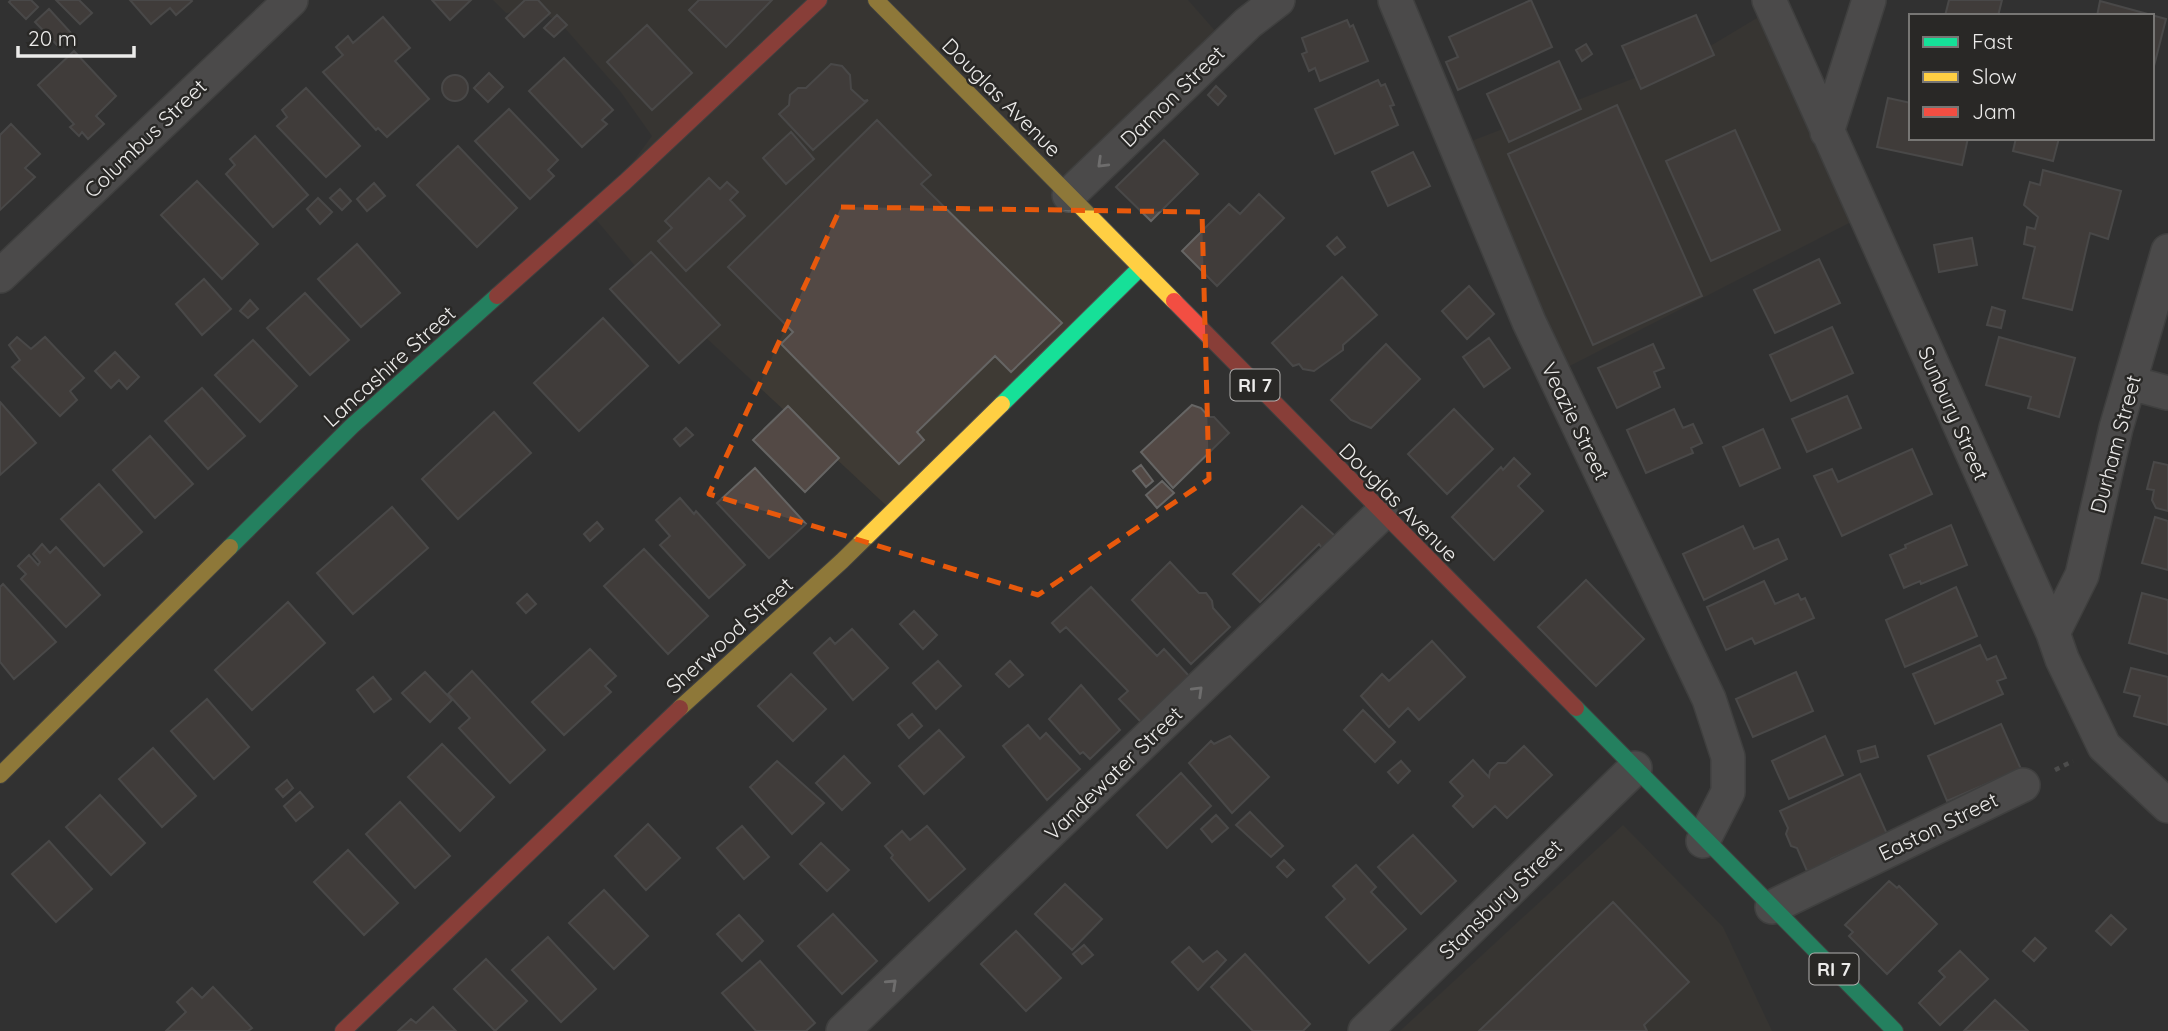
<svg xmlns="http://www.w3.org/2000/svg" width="2168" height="1031" font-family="Quicksand,sans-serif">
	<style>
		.built { fill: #3e3a34 }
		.building { fill: #534945; stroke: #666564; stroke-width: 2 }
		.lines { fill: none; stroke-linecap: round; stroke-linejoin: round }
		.street-casing { stroke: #515150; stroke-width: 36 }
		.fast-casing { stroke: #515150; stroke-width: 18 }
		.slow-casing { stroke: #515150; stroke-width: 18 }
		.jam-casing { stroke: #515150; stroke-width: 18 }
		.path { stroke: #6e6e6d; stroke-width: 4.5; stroke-dasharray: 5 5; stroke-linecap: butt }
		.street { stroke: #6a6968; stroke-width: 33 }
		.fast { stroke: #16e098; stroke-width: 16 }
		.slow { stroke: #ffcf43; stroke-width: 16 }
		.jam { stroke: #f24e42; stroke-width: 16 }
		.oneway { stroke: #b8b7b6 }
		.marked { fill: none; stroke: #e8590c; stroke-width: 5; stroke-dasharray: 14 9; stroke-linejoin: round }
		.labels { text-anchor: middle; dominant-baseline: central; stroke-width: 5; stroke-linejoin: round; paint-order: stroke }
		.shield { fill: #292826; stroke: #b2b0af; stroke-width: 2 }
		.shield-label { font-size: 19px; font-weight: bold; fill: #ecebea }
		.street-label { font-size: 21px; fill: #ecebea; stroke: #292826 }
	</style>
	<rect width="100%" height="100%" fill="#323231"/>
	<path class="built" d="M493 0H1188L1224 41 1074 191 1132 264 890 509 657 292 593 216 652 136 620 91 564 27 540 10 506 13Z
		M1762 15 1855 220 1554 374 1456 147 1697 54Z
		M1623 825 1723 927 1772 1031H1400Z"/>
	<path class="building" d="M11 0H31L38 7 26 19 9 2Z
		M56 0H79L92 13 80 24Z
		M130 0H191L192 1 176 15 170 8 151 24Z
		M432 0H471L450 20Z
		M525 0H538L550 13 524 37 506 18Z
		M699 0H772L726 47 689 10Z
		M1531 0 1552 47 1458 90 1446 62 1458 57 1449 37Z
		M1949 0H2002L1998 16H1945Z
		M2100 1 2166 19 2154 66 2152 16H2097Z
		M49 9 71 33 58 46 35 22Z
		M557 15 567 25 554 37 544 28Z
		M1696 15 1714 55 1641 89 1622 46Z
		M383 17 410 48 395 61 429 99 387 137 378 128 376 130 323 72 343 55 336 47 348 36 353 43Z
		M1347 20 1350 27 1353 25 1368 61 1320 81 1315 68 1309 71 1302 54 1307 52 1302 38Z
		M647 25 692 73 652 110 607 62Z
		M1586 44 1592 54 1582 61 1576 50Z
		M74 51 116 96 96 116 104 124 88 139 82 132 79 136 70 127 74 124 38 85Z
		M564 58 613 110 602 120 607 124 582 147 529 91Z
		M1559 61 1581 109 1509 142 1487 94Z
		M831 64 842 66 850 75 851 89 864 101 868 100 813 150 779 114 789 105 790 95 798 88H806Z
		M489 73 503 87 488 102 474 88Z
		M442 88a13 13 0 1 1 26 0a13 13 0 1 1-26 0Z
		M1378 80 1381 86 1385 84 1394 105 1390 106 1398 125 1335 154 1315 109Z
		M1216 86 1226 96 1218 105 1208 95Z
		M306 88 360 146 326 177 277 126 287 117 282 110Z
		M1888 98 1911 103V138H1968L1962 165 1877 147Z
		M1617 105 1702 296 1593 345 1508 154Z
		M509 109 558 160 548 170 554 176 530 199 475 141Z
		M877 120 931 175 921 184 1062 323 1011 372 995 356 917 432 924 440 899 464 781 344 793 332 728 267Z
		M11 124 40 154 25 168 35 177 0 210V135Z
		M1735 130 1780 230 1711 261 1666 161Z
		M791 132 814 159 786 184 763 158Z
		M255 136 308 195 273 227 226 174 235 165 230 159Z
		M2016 138H2059L2053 161 2013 151Z
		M1164 140 1198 174 1151 221 1116 187Z
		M458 146 517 208 477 247 417 185Z
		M1413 152 1430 186 1388 206 1372 172Z
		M2043 170 2121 191 2108 239 2090 233 2072 310 2023 298 2035 247 2024 244 2027 227 2035 229 2038 217 2024 205 2030 182 2040 185Z
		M709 178 720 189 727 182 738 192 730 200 745 216 686 271 658 241 672 228 665 221Z
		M197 181 258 244 222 279 161 215Z
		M374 183 385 196 367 211 357 199Z
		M340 189 351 201 342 210 330 198Z
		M1259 194 1284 218 1217 286 1182 251 1229 204 1240 214Z
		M318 198 332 212 320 224 307 209Z
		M1337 237 1345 247 1335 255 1327 246Z
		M1972 238 1977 265 1939 272 1934 245Z
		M357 244 400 293 361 327 318 279Z
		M651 252 720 325 679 363 610 289Z
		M1819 259 1840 303 1775 333 1754 290Z
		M1342 277 1377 315 1343 345V350L1314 371 1303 369 1299 364 1293 366 1272 343Z
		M204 279 231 309 202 335 176 304Z
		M1469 286 1494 314 1467 339 1442 311Z
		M305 293 349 340 310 375 267 328Z
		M250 300 258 309 248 318 240 311Z
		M1992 307 2005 311 2001 328 1987 325Z
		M603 318 648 366 579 431 534 383Z
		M1832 327 1853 373 1791 401 1770 355Z
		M17 337 31 349 45 337 84 378 70 391 77 400 60 416 12 367 20 360 9 345Z
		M1999 337 2075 358 2059 417 2028 408 2031 397 1986 385Z
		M1489 338 1510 368 1484 387 1463 357Z
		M253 340 297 386 260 422 215 375Z
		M1386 344 1420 379 1371 428 1351 420 1331 400Z
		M1653 344 1664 368 1654 372 1660 387 1617 408 1598 368Z
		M115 352 139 377 127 389 119 380 111 388 95 371Z
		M202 388 245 436 208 469 165 421Z
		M1847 396 1861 428 1807 452 1792 419Z
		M0 402 36 443 0 475Z
		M1192 405 1201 408 1209 417H1214L1229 433 1173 488 1141 452Z
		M788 406 839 458 805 492 753 440Z
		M1454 409 1493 449 1447 494 1408 454Z
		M1674 409 1683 428 1693 424 1702 443 1691 448 1693 453 1646 473 1627 430Z
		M494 412 531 453 458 519 422 479Z
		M686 428 693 435 680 446 674 439Z
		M1763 429 1780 468 1740 486 1723 447Z
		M150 436 193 484 155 518 113 470Z
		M1912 449 1932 494 1842 536 1814 476 1832 469 1838 482Z
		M1514 458 1530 474 1518 486 1543 511 1494 560 1452 517 1501 467 1503 470Z
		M2154 462 2168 465V511L2156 508 2152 500 2154 490 2147 489Z
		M1141 465 1153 481 1146 487 1133 471Z
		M755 468 806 524 769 558 717 503Z
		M1162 481 1174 493 1157 508 1146 495Z
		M99 484 142 532 104 566 61 519Z
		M680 498 694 514 696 511 745 565 709 598 660 545 670 536 656 520Z
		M1302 506 1335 536 1322 548 1319 544 1260 602 1233 574Z
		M392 507 428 548 353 614 317 573Z
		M2155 517 2168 521V570L2142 563Z
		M597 522 603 529 590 541 584 534Z
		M1951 525 1967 565 1921 584 1920 581 1904 588 1890 555 1906 548 1905 545Z
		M1743 526 1754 549 1778 539 1787 559 1704 600 1683 554Z
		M42 544 50 553 56 547 100 595 66 627 21 579 26 574 18 566 29 555 38 565 40 562 33 554Z
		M644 549 708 616 668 654 604 586Z
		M1170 562 1199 593H1206L1212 601 1213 608 1230 627 1191 664 1132 600Z
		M1586 580 1644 639 1596 686 1538 627Z
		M1764 581 1775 604 1798 594 1801 600 1805 598 1814 618 1755 644 1752 638 1726 650 1707 607Z
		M3 584 56 642 14 679 0 662V587Z
		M1091 587 1157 656 1164 649 1190 677 1142 723 1119 699 1128 691 1066 627 1060 632 1052 623Z
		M1956 587 1977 636 1905 667 1886 620Z
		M2142 593 2168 600V654L2129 643Z
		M527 594 536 604 526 613 517 603Z
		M288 602 325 643 252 710 215 670Z
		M914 611 937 635 923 649 900 624Z
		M852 629 888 668 853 700 814 653 830 638 835 644Z
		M1432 641 1465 677 1419 720 1408 708 1389 727 1361 696 1382 674 1389 681Z
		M1980 645 1987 660 1996 656 2006 678 1997 681 2003 694 1935 724 1913 674Z
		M590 649 616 676 605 686 611 692 564 735 532 702Z
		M938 661 961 686 936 709 913 683Z
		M1010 661 1023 675 1009 687 996 674Z
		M2131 668 2168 677V725L2134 716 2140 696 2124 692Z
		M472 671 545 750 510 783 459 728 470 718 448 694Z
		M425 672 452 700 430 722 402 693Z
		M1796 672 1813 711 1753 737 1736 699Z
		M791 674 826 709 793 741 758 706Z
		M373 677 391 699 374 712 357 690Z
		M1081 685 1120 730 1090 759 1083 752 1080 754 1049 719Z
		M207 699 249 747 214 779 171 731Z
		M1363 710 1395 742 1375 762 1344 730Z
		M912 714 922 726 909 738 898 725Z
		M2001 724 2021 769 1947 801 1928 756Z
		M1028 725 1040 739 1046 733 1080 769 1047 800 1003 746Z
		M939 730 964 757 924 794 899 766Z
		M1230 736 1269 777 1232 813 1189 763 1211 741 1214 744Z
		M1825 736 1843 775 1789 799 1772 761Z
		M442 744 494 797 460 831 408 777Z
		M1524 746 1552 775 1507 818 1495 806 1473 827 1453 806 1463 796 1450 782 1473 760 1489 777 1490 771 1498 763H1506Z
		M1875 746 1878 757 1861 762 1858 751Z
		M153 748 196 796 162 827 119 779Z
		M844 756 870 783 842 810 816 783Z
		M777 761 824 803 792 834 750 787Z
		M1401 761 1410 771 1398 783 1388 772Z
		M1181 773 1211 806 1167 848 1137 815Z
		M1860 774 1887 834 1831 859 1830 865 1807 871 1797 848 1791 846 1786 834 1788 828 1780 811Z
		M287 780 293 788 283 797 276 789Z
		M300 792 313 807 296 821 284 806Z
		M100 795 145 843 111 875 66 827Z
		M400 802 450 856 415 888 366 834Z
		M1250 812 1283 846 1271 857 1236 825Z
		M1216 815 1228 828 1212 842 1201 829Z
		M648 824 680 858 646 890 615 856Z
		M742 826 769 857 744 879 717 848Z
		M927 826 965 869 929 901 891 858 893 855 885 846 902 831 910 840Z
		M1413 835 1456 881 1421 914 1378 867Z
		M49 841 92 889 56 922 12 874Z
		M821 843 849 870 827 891 800 864Z
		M348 850 398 903 364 935 314 882Z
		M1284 860 1294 870 1287 877 1277 867Z
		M1356 865 1376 887 1371 892 1406 929 1369 963 1326 917 1345 899 1333 886Z
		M1889 881 1897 888 1899 886 1937 924 1887 974 1849 936 1853 932 1845 925Z
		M1065 884 1102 919 1072 950 1035 914Z
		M604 890 648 936 614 969 569 923Z
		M1613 902 1689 982 1644 1025 1647 1031H1479Z
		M833 914 877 961 842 994 798 946Z
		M739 915 763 941 742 961 717 934Z
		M2111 915 2126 929 2111 945 2096 931Z
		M1016 931 1061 978 1026 1011 981 964Z
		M548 937 596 989 561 1022 512 970Z
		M2035 938 2046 948 2034 961 2023 951Z
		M1084 945 1093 955 1082 964 1073 954Z
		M1189 947 1203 962 1217 951 1226 960 1198 990 1172 962Z
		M1960 951 1988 979 1940 1025 1919 1003 1945 977 1939 971Z
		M1245 954 1310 1024 1303 1031H1253L1211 987Z
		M486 959 527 1001 495 1031 454 989Z
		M760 961 815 1023 806 1031H756L722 993Z
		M213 987 252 1028 248 1031H166L186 1012 177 1002 192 988 202 998Z
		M1995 1000 2028 1031H1964Z
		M433 1007 456 1031H398L411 1019 416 1023Z"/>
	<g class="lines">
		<g class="street-casing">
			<path id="street" d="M1395 0 1529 322 1709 699 1728 757V792L1703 841
				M1769 0 2053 633 2062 659 2104 746 2168 806
				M1827 132 1869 0
				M1069 195 1248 23 1278 0
				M0 276 291 0
				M2131 383 2168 393
				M2053 633 2082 575 2116 428 2168 251
				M1772 907 2023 785
				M843 1031 1381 514
				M1365 1031 1635 768"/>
		</g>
		<g class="fast-casing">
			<path id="fast" d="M1002 404 1140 268
				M230 547 352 426 497 296
				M1576 708 1895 1031"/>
		</g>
		<g class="slow-casing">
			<path id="slow" d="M876 0 1174 301
				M680 708 842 561 1002 404
				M0 775 230 547"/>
		</g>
		<g class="jam-casing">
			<path id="jam" d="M497 296 625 182 819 0
				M1174 301 1576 708
				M343 1031 680 708"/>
		</g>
		<path class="path" d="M2055 770 2073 761"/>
		<use href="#street" class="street"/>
		<use href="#fast" class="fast"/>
		<use href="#slow" class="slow"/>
		<use href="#jam" class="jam"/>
	</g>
	<defs><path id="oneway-chevron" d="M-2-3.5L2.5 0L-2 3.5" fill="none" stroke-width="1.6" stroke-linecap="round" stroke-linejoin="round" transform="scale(1.75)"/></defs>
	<g class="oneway">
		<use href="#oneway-chevron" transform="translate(1102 163) rotate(136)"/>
		<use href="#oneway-chevron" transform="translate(1198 691) rotate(-44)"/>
		<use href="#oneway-chevron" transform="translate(892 984) rotate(-43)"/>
	</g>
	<path d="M0 0H2168V1031H0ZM841 207 1202 212 1209 479 1038 595 709 494Z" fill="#323231" fill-opacity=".55" fill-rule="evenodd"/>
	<path class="marked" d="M841 207 1202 212 1209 479 1038 595 709 494Z"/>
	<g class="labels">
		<g class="shield">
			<rect x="1230.5" y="369.5" width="49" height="31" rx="5"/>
			<rect x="1809.5" y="953.5" width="49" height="31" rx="5"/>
		</g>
		<g class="shield-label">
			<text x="1255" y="385">RI 7</text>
			<text x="1834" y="969">RI 7</text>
		</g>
		<g class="street-label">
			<text transform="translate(1172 96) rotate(-44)">Damon Street</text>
			<text transform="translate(1002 97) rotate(45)">Douglas Avenue</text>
			<text transform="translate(145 138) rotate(-44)">Columbus Street</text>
			<text transform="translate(389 366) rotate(-42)">Lancashire Street</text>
			<text transform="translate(1954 413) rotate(66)">Sunbury Street</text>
			<text transform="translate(1576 421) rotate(64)">Veazie Street</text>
			<text transform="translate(2115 444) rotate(-75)">Durham Street</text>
			<text transform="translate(1399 502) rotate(45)">Douglas Avenue</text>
			<text transform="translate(729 635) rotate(-42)">Sherwood Street</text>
			<text transform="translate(1113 773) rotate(-44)">Vandewater Street</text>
			<text transform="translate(1938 826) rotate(-26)">Easton Street</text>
			<text transform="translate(1500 899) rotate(-44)">Stansbury Street</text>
		</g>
	</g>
	<rect x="1909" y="14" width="245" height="126" fill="#292826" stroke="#777674" stroke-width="2"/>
	<rect x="1923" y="37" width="35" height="10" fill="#16e098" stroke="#777674" stroke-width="2"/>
	<text x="1972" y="49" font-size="21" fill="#ecebea">Fast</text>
	<rect x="1923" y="72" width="35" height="10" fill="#ffcf43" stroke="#777674" stroke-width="2"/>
	<text x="1972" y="84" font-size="21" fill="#ecebea">Slow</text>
	<rect x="1923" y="107" width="35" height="10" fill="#f24e42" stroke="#777674" stroke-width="2"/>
	<text x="1972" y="119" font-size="21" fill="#ecebea">Jam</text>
	<path d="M18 46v10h116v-10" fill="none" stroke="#ecebea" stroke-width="3.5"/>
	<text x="28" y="46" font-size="21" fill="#ecebea" stroke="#292826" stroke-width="5" paint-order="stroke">20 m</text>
</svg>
